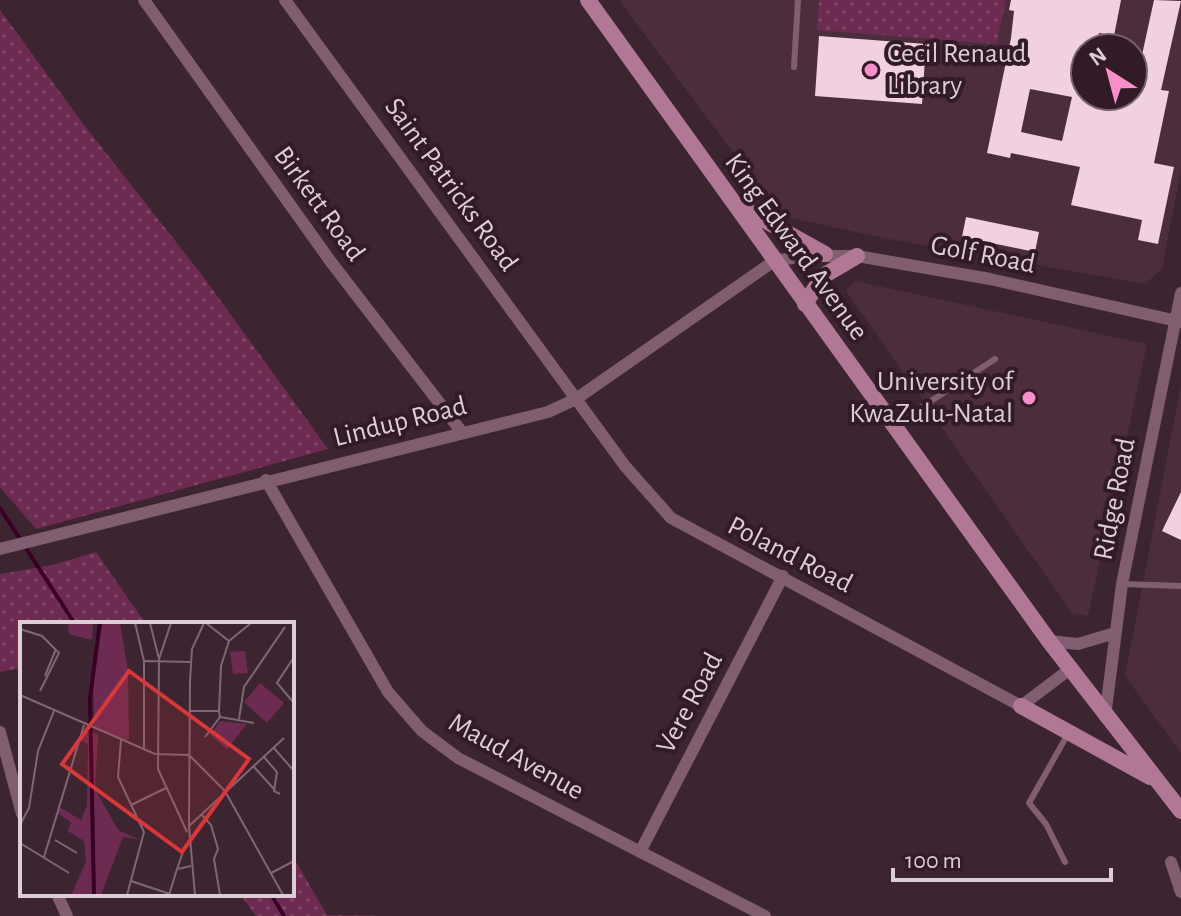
<svg xmlns="http://www.w3.org/2000/svg" width="1181" height="916" font-family="'Alegreya Sans',sans-serif">
	<style>
		.built { fill: #4c2d3e; fill-rule: evenodd }
		.park { fill: url(#park-dots) }
		.lines { fill: none; stroke-linecap: round; stroke-linejoin: round }
		.stream { stroke: #370024; stroke-width: 4 }
		.building { fill: #f1d0e0; fill-rule: evenodd }
		.lane { stroke: #815d70; stroke-width: 6 }
		.street { stroke: #815d70; stroke-width: 12 }
		.secondary { stroke: #b07895; stroke-width: 16 }
		.poi-dot { fill: #f98fc9; stroke: #321b27; stroke-width: 3 }
		.labels { text-anchor: middle; dominant-baseline: central; stroke-width: 8; stroke-linejoin: round; paint-order: stroke }
		.poi-label { font-size: 28px; fill: #ddcdd5; stroke: #321b27; text-anchor: start }
		.street-label { font-size: 28px; fill: #ddcdd5; stroke: #321b27 }
		.inset-river { fill: none; stroke: #370024; stroke-width: 4 }
		.inset-road { fill: none; stroke: #7d6873; stroke-width: 2 }
		.view { fill: #d73839; fill-opacity: 0.15; stroke: #d73839; stroke-width: 4 }
		.inset-edge { fill: none; stroke: #ddcdd5; stroke-width: 4 }
	</style>
	<defs>
		<pattern id="park-dots" width="8" height="8" patternUnits="userSpaceOnUse" patternTransform="scale(2)"><rect width="8" height="8" fill="#6e2b52"/><path d="M2 2h.1M6 6h.1" fill="none" stroke="#82496a" stroke-width="1.8" stroke-linecap="round"/></pattern>
	</defs>
	<rect width="100%" height="100%" fill="#3d2431"/>
	<path class="built" d="M619 0H1181V170L1162 269 1145 284 889 239 790 218 779 210 723 139ZM1085 48H1133V96H1085Z
		M855 281 1147 344 1088 616 1072 613 846 291Z
		M1181 385V753L1125 676Z"/>
	<path class="park" d="M819 0H1006L996 44 817 30Z
		M0 10 84 125 202 275 328 449 36 529 0 487Z
		M96 552 146 624H22V668L0 672V574L53 565Z
		M292 855 327 915 394 916H256L240 894H292Z"/>
	<g class="lines">
		<path class="stream" d="M0 508 75 624
			M271 894 284 916"/>
	</g>
	<path class="building" d="M1011 0H1121L1114 36 1099 33 1096 48H1085V96H1133L1154 0 1181 1 1161 90 1169 91 1154 163 1174 167 1158 244 1138 240 1142 220 1071 205 1080 167 1011 153 1010 158 987 153 1011 38 1014 11 1009 10ZM1030 89 1072 97 1062 141 1021 132Z
		M819 36 926 44 922 104 815 96Z
		M966 217 1039 232 1035 252 962 237Z
		M1181 492V540L1162 531Z"/>
	<g class="lines">
		<path class="lane" d="M794 67 798 0
			M896 424 995 359
			M1122 584 1181 586
			M1065 862 1046 824 1029 803 1069 732"/>
		<path class="street" d="M144 0 331 262 461 431
			M285 0 625 466 671 518 1021 706 1070 669
			M266 480 388 692 422 731 458 758 765 916
			M0 549 548 412 576 399 774 261 805 256H857L990 279 1181 322
			M1049 641 1078 644 1115 633
			M1105 717 1122 584 1181 293
			M0 732 22 814
			M640 852 783 576
			M1171 862 1181 892
			M57 894 67 916"/>
		<path class="secondary" d="M588 0 1049 641 1181 811
			M739 206 825 254
			M805 304 823 276 857 256
			M1021 706 1150 777"/>
	</g>
	<g class="poi-dot">
		<circle cx="871" cy="70" r="8"/>
		<circle cx="1029" cy="398" r="8"/>
	</g>
	<g class="labels">
		<g class="poi-label">
			<text x="887" y="54">Cecil Renaud<tspan x="887" dy="32">Library</tspan></text>
			<text x="1013" y="382" text-anchor="end">University of<tspan x="1013" dy="32">KwaZulu-Natal</tspan></text>
		</g>
		<g class="street-label">
			<text transform="translate(451 185) rotate(54)">Saint Patricks Road</text>
			<text transform="translate(319 204) rotate(54)">Birkett Road</text>
			<text transform="translate(796 247) rotate(54)">King Edward Avenue</text>
			<text transform="translate(983 255) rotate(11)">Golf Road</text>
			<text transform="translate(400 422) rotate(-14)">Lindup Road</text>
			<text transform="translate(1115 499) rotate(-79)">Ridge Road</text>
			<text transform="translate(790 555) rotate(27)">Poland Road</text>
			<text transform="translate(690 703) rotate(-62)">Vere Road</text>
			<text transform="translate(516 757) rotate(29)">Maud Avenue</text>
		</g>
	</g>
	<g transform="translate(20 622)">
		<rect width="274" height="274" fill="#3d2431"/>
		<path d="M48 1H73L72 18 49 12ZM225 29 228 51 213 52 210 30ZM240 61 264 81 247 101 224 80Z" fill="#6e2b52"/>
		<path d="M82 1H100L108 48 109 119 74 106 73 53ZM200 99 227 102 207 127 190 113ZM65 107 78 113 75 167 98 208 120 218 103 215 81 273H51L66 240 64 219 48 209 51 200 37 191 39 185 61 198 67 184 68 122 59 117Z" fill="#6e2b52"/>
		<path class="inset-river" d="M74 273 70 76 80 1"/>
		<path class="inset-road" d="M115 1 124 39V127M130 1 139 37M151 1 139 37 138 147 167 210M186 1 209 19 231 1M0 7 22 14 39 31 20 69M274 35 257 61 274 81M125 39 170 40M25 54 36 27M0 73 135 132 169 133M169 89H199L200 95 234 101M199 89 201 44 209 19M219 97 224 65 265 5M185 115 200 95M101 118 98 155 124 210 107 273M253 125 274 149M170 134 205 169 263 273M243 134 257 150 254 169 260 172M234 145 254 167M111 183 146 166M181 192 191 203 198 227 194 237 200 273M0 203 9 186 18 129 34 89M169 204 264 116M35 218 57 231M0 221 49 251M24 235 64 103M157 247 165 224M251 251 274 239M111 259 150 272M149 273 157 247 171 244M175 273 169 204 170 59 172 27 184 1"/>
		<path class="view" d="M109 49 229 137 162 230 42 142Z"/>
		<rect width="274" height="274" class="inset-edge"/>
	</g>
	<g transform="translate(1109 72) rotate(324)"><circle r="38" fill="#321b27" stroke="#76626d" stroke-width="2"/>
	<path d="M0-6L14 30L0 20L-14 30Z" fill="#f98fc9"/>
	<text y="-12" font-size="22" font-weight="bold" text-anchor="middle" fill="#ddcdd5">N</text>
	</g>
	<path d="M893 868v12h218v-12" fill="none" stroke="#ddcdd5" stroke-width="4"/>
	<text x="905" y="868" font-size="24" fill="#ddcdd5" stroke="#321b27" stroke-width="6" paint-order="stroke">100 m</text>
</svg>
